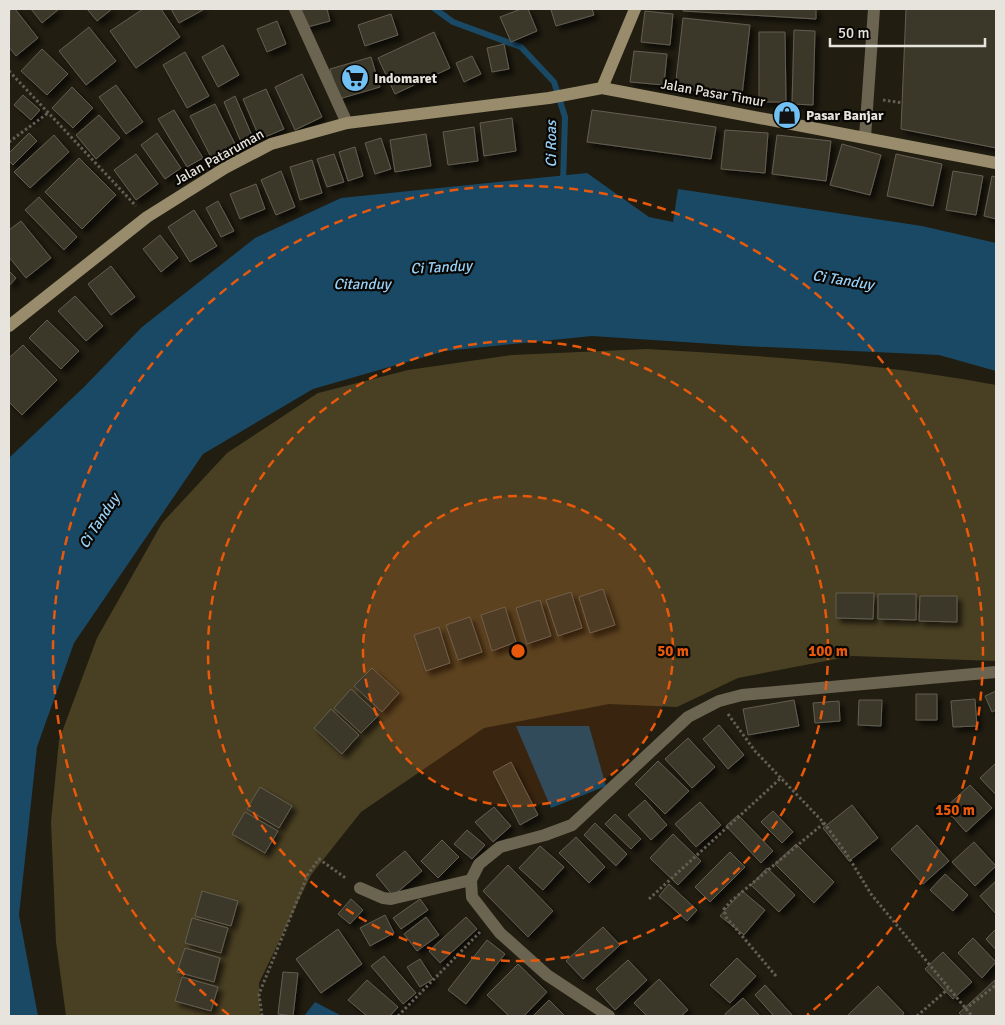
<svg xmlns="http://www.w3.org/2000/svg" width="1005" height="1025" font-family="Signika,sans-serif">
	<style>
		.green { fill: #493f22 }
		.water { fill: #1a4966 }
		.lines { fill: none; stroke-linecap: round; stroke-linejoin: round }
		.stream { stroke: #1a4966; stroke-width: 6 }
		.building { fill: #3b372b; stroke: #635e51; filter: url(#shadow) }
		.path { stroke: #635f55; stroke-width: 3; stroke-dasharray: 2.5 2.5; stroke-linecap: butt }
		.street { stroke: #6b6450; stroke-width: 12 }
		.secondary { stroke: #988c6c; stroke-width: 12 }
		.ring { fill: none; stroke: #e8590c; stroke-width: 2.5; stroke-dasharray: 9 6 }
		.labels { text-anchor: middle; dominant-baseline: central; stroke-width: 4.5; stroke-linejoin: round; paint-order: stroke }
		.poi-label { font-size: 14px; font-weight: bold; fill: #e7e4dd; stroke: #090704; text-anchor: start }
		.street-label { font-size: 14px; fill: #e7e4dd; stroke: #090704 }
		.water-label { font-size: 15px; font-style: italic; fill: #96cff6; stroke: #090704 }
		.centre { fill: #e8590c; stroke: #090704; stroke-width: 2.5 }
		.ring-label { font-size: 15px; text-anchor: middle; font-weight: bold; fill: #e8590c; stroke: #090704; stroke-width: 4.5; stroke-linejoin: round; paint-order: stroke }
	</style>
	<defs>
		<filter id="shadow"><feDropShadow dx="4.5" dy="4.5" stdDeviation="2.5" flood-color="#0009"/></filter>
	</defs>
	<rect width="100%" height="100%" fill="#211d11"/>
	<path class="green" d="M647 349C764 356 881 363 996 385V661L852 656 738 678 677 707 609 704 484 728 361 812 311 875 259 983 260 1016H66L56 942 51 822 59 740 97 638 162 523 227 453 318 393 408 370 512 355Z"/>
	<path class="water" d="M587 173 649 217 673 222 678 189 922 226 996 243V371L939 355 744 346 592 336 445 351 313 389 203 454 74 643 37 747 19 915 38 1016H9L10 457 84 387 142 327 255 238 341 198Z
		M516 726H589L606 786 551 808Z
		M315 1002 342 1016H304Z"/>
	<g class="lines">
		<path class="stream" d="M435 9 453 22 521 47 554 82 565 117 563 184"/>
	</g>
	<path class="building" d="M10 9H15L38 38 16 56 9 47Z
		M31 9H59L42 23Z
		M87 9H112L97 21Z
		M143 9H161L180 37 136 68 110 31Z
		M171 9H202L203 10 179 23Z
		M299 9H327L330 21 304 28Z
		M521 9H528L537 31 511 42 500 17Z
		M556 9H592L594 15 556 26 551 10Z
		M683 9H816V19L683 11Z
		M906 9H996V148L901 129Z
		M645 11 673 14 670 45 641 42Z
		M391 14 398 35 365 46 358 25Z
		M683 18 750 25 742 95 675 89Z
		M277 21 286 44 267 52 257 29Z
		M89 27 116 61 86 85 59 51Z
		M794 30 815 31 813 105 792 104Z
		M434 32 450 68 395 94 378 58Z
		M759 32H785L786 102H759Z
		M504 44 509 69 492 72 487 48Z
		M223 45 239 75 218 87 202 57Z
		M42 49 68 74 47 95 21 71Z
		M634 51 667 54 664 85 630 82Z
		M185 52 209 96 187 108 163 65Z
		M472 56 481 74 464 82 456 63Z
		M371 57 380 87 339 99 330 69Z
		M302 74 322 117 295 130 275 87Z
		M116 85 143 122 126 134 99 97Z
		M72 87 93 108 73 128 52 108Z
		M266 89 284 129 260 139 243 99Z
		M23 95 40 110 31 120 14 105Z
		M235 96 253 138 242 144 224 102Z
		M215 104 235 144 211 157 190 116Z
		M174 110 203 158 187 167 158 119Z
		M592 110 716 127 711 159 587 142Z
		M99 115 120 138 96 159 76 135Z
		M512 118 516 151 484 156 480 123Z
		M474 127 478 161 448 165 443 132Z
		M725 130 768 133 765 173 721 169Z
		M29 133 37 141 13 165 9 161V153Z
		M157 133 181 168 165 179 141 145Z
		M426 134 431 166 395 172 390 140Z
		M54 135 69 152 30 188 14 172Z
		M777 135 831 141 826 181 772 174Z
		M381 138 391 169 375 174 365 143Z
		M842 144 881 155 870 195 830 185Z
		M355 147 363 176 348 181 339 152Z
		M136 154 158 184 136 200 114 170Z
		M334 154 344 182 327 187 317 159Z
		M896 154 942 164 933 206 887 196Z
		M79 158 116 195 82 229 45 192Z
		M312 160 322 193 300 200 290 167Z
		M281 171 295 207 276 215 261 180Z
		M953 171 983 176 976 215 946 210Z
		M992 176 996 177V219L984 216Z
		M256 184 265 209 240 219 230 194Z
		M39 197 77 237 64 250 25 210Z
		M218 201 234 231 221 237 206 208Z
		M194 210 217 246 190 262 168 227Z
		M21 221 51 258 26 278 9 257V230Z
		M160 235 178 258 161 272 143 249Z
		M111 266 135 297 111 315 88 284Z
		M9 271 16 278 9 286Z
		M75 296 103 326 86 341 58 311Z
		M47 320 79 351 61 369 29 338Z
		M23 345 57 380 22 415 9 402V358Z
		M603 589 615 625 590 633 579 597Z
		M571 592 582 628 558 636 546 600Z
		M836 593H874L873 619 836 618Z
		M878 594H916V620L878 619Z
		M920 596H957V622L919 621Z
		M540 600 551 636 527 644 516 608Z
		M505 607 516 642 492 651 481 615Z
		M470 617 482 652 458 660 446 625Z
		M439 627 450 663 426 671 414 635Z
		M372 668 399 693 382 712 354 686Z
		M351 689 379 715 361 733 334 708Z
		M996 691V710L992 712 985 696Z
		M916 694H937V720H916Z
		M975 699 977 726 953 727 951 701Z
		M794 700 799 726 748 735 743 709Z
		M859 700H882L881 726 858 725Z
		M839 701 840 721 815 723 813 703Z
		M331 709 359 735 342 754 314 728Z
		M719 725 744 755 728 769 703 739Z
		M688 738 715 767 692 788 665 759Z
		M658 761 689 791 665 814 635 784Z
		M511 762 538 815 520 825 493 772Z
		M996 763V795L980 778Z
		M970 785 992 808 966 832 945 808Z
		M260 787 292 806 279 828 247 809Z
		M645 800 667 825 651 840 628 815Z
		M700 802 721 825 696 847 675 824Z
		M852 805 878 838 849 861 823 828Z
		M494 807 511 826 493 842 475 822Z
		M773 811 793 832 782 843 761 822Z
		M245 812 278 831 265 853 232 834Z
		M615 814 641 839 631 849 605 824Z
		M738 815 773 851 761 863 726 826Z
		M595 823 627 854 616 866 584 835Z
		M917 825 949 861 923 884 891 849Z
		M467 830 485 845 472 859 454 844Z
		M673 834 701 861 678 885 650 858Z
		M576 837 605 867 589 883 559 853Z
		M442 840 459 857 438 878 421 861Z
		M974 842 996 866 975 886 952 862Z
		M796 844 834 882 814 903 775 864Z
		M540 846 564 867 543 890 519 868Z
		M405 851 422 871 393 896 376 875Z
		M730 852 745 867 710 902 695 887Z
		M508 865 553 911 528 937 483 891Z
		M767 868 795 895 779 912 751 885Z
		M945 874 968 895 953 911 930 890Z
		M996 881V914L980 896Z
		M669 884 697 910 687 921 659 896Z
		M202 891 238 901 231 926 195 916Z
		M742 891 765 910 744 935 720 916Z
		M351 899 363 910 350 924 338 914Z
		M420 899 428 910 401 929 393 918Z
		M385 915 394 933 370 946 360 928Z
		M426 917 439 935 417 951 404 934Z
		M466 917 477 929 440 963 429 951Z
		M192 918 228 928 221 953 185 943Z
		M603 927 620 945 583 979 566 961Z
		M338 929 362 964 321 993 296 959Z
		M996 929V950L986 939Z
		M973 938 996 962 982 978 958 953Z
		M487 940 505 954 466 1004 448 990Z
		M185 948 220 958 214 982 177 972Z
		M943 952 972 982 953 999 925 969Z
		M384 956 416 993 403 1004 371 966Z
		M737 958 756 976 730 1003 710 985Z
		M420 959 433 979 420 987 407 967Z
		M628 960 647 980 615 1010 596 989Z
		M518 964 547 992 524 1016H509L487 995Z
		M283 972 298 973 293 1016 278 1014Z
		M182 977 218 987 211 1011 175 1001Z
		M659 979 688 1010 681 1016H647L634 1003Z
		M367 980 398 1007 390 1016H367L348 1000Z
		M995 980 996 1016H962L959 1013Z
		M765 985 793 1016H774L755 995Z
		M878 986 904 1013 902 1016H847Z
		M743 998 760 1016H726L725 1014Z
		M549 1000 565 1016H533Z"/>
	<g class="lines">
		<path class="path" d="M9 71 136 206
			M883 100 903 103
			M9 142 48 113
			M728 714 755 751 824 823 846 853 871 894 972 1016
			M649 899 782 777
			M776 976 726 917 724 909 730 902 824 823
			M965 1009 996 985
			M262 1016 259 994 308 874 319 859 347 879
			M398 1016 480 932
			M917 1016 948 989"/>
		<path class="street" d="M295 9 347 123
			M865 137 874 9
			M360 888 383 898 391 899 471 880
			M609 1016 547 975 500 933 472 897 471 880 479 864 500 847 545 835 572 825 688 717 719 701 742 695 996 672"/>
		<path class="secondary" d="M602 88 635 9
			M9 326 147 217 225 168 271 144 347 123 549 98 602 88 996 163"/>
	</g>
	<circle cx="518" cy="651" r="155" fill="#e8590c" fill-opacity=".12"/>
	<g class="ring">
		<circle cx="518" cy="651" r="155"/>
		<circle cx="518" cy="651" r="310"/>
		<path d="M229 1015A465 465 0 1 1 807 1015"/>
	</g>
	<defs>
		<g id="supermarket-disc" transform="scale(1.4375)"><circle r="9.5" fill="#72c1f5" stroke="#090704"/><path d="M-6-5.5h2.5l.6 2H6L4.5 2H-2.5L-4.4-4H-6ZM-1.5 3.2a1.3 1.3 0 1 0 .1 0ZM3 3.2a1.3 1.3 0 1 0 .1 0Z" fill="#111"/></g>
		<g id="shop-disc" transform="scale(1.4375)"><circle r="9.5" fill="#72c1f5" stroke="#090704"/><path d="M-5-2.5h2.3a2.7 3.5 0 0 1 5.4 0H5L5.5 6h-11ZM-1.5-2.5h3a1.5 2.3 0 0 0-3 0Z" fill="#111"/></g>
	</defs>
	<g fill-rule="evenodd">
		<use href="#supermarket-disc" x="355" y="78"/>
		<use href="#shop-disc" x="787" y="115"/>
	</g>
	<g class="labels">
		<g class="poi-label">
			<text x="374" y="78">Indomaret</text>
			<text x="806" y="115">Pasar Banjar</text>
		</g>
		<g class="street-label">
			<text transform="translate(713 93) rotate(10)">Jalan Pasar Timur</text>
			<text transform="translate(219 157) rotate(-29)">Jalan Pataruman</text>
		</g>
		<g class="water-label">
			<text transform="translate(551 144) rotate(-90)">Ci Roas</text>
			<text transform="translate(441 267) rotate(-3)">Ci Tanduy</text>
			<text transform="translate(843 280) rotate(9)">Ci Tanduy</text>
			<text x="362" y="284">Citanduy</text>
			<text transform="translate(99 521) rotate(-57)">Ci Tanduy</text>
		</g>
	</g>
	<circle cx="518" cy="651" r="8" class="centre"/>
	<g class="ring-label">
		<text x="673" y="656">50 m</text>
		<text x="828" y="656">100 m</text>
		<text x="955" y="815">150 m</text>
	</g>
	<rect width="1005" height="1025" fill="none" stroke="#e7e4dd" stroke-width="20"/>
	<path d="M830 38v8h155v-8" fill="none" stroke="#e7e4dd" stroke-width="2.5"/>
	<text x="838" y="38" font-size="15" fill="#e7e4dd" stroke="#090704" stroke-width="4" paint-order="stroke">50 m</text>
</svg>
